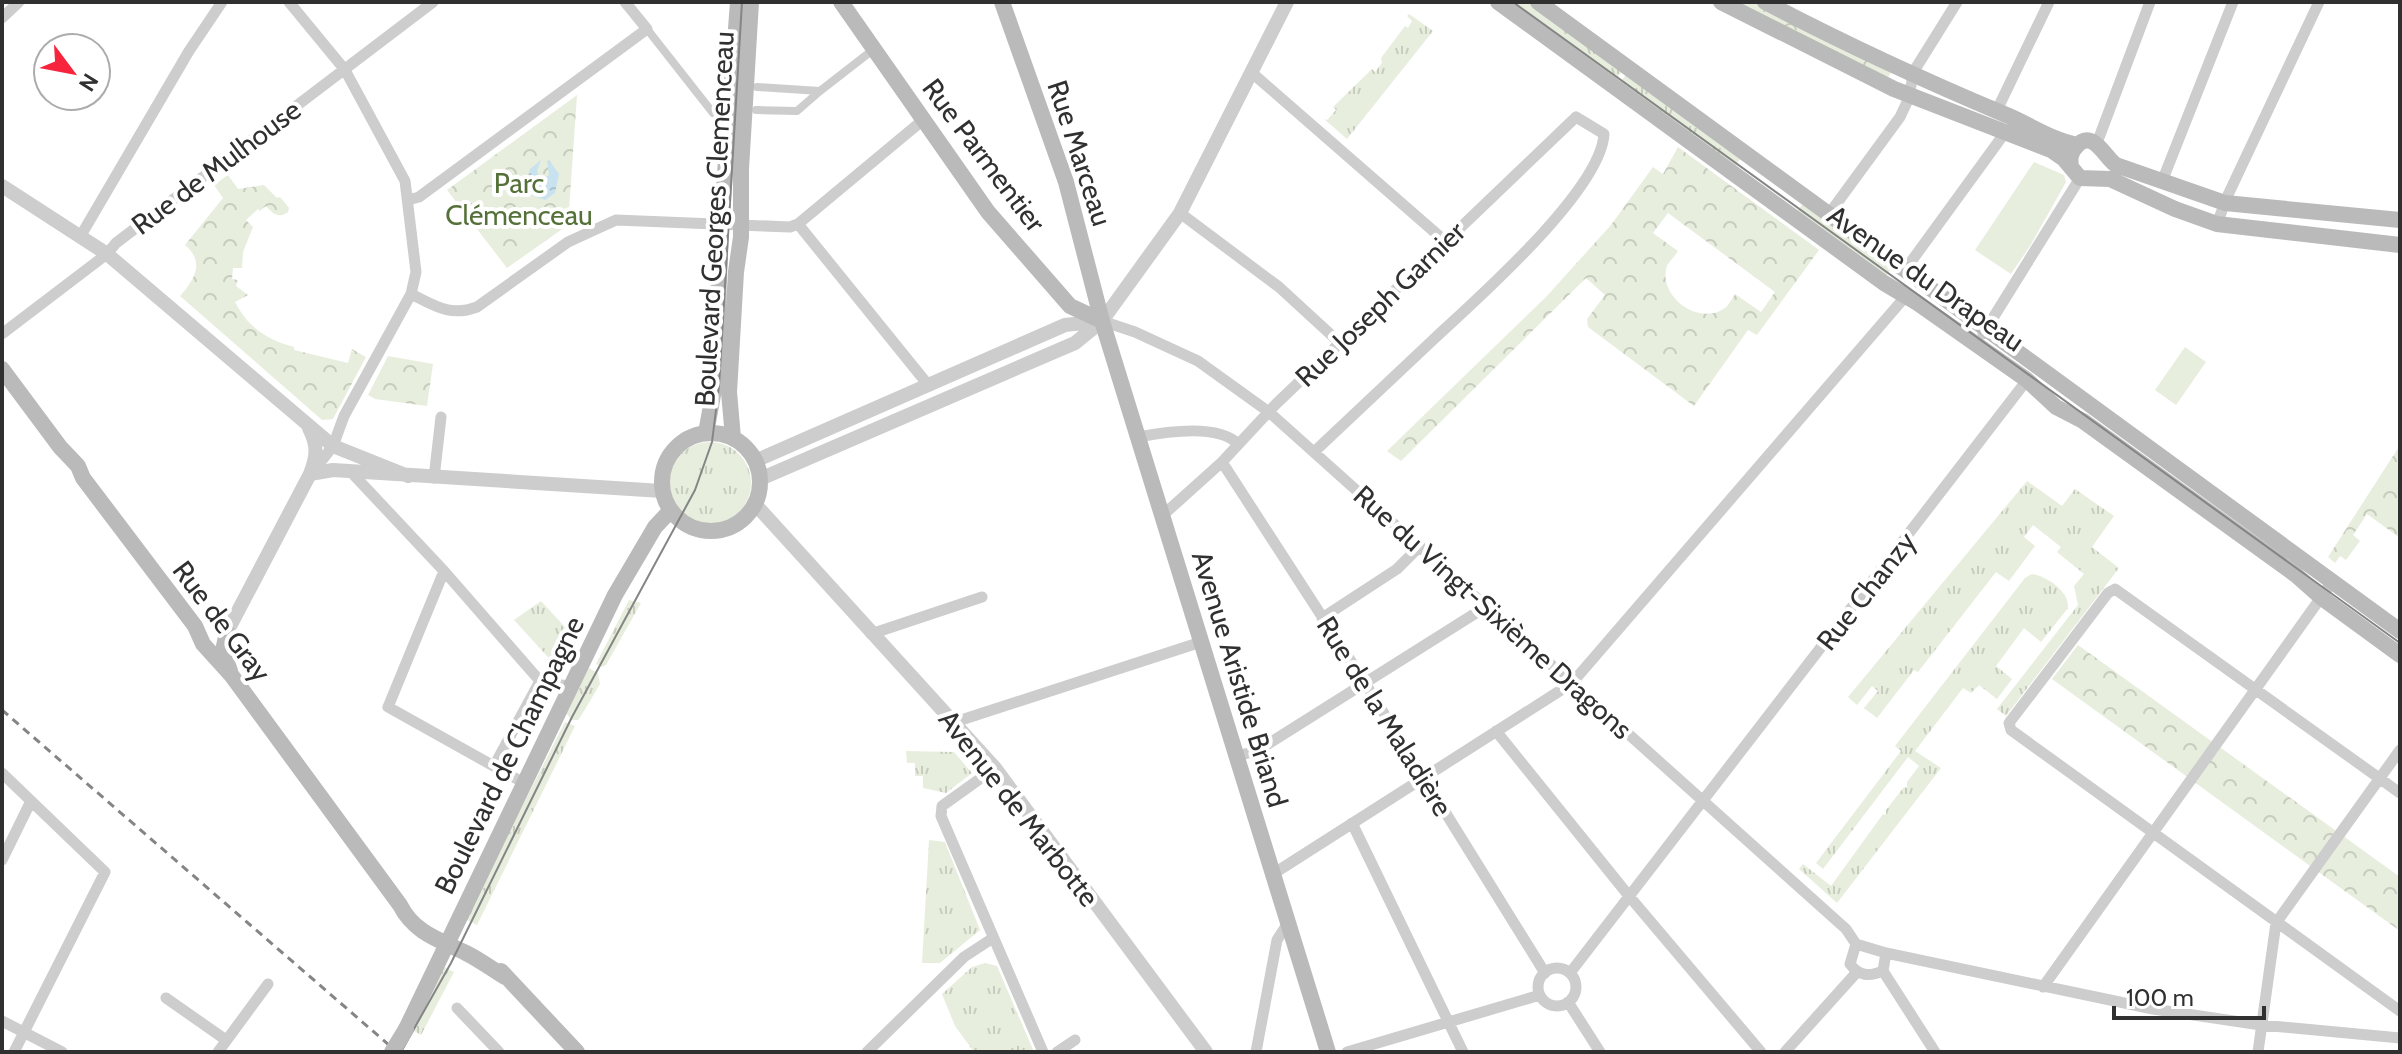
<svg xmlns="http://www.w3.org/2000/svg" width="2402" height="1054" font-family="Cabin,sans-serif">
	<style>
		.grass { fill: url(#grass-tufts) }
		.park { fill: url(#park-crowns); fill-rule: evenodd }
		.garden { fill: #e7eedd }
		.water { fill: url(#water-ripples) }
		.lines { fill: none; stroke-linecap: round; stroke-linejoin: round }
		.pedestrian { stroke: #cdcdcd; stroke-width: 8 }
		.minor { stroke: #cdcdcd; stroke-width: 11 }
		.tertiary { stroke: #cdcdcd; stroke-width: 14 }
		.secondary { stroke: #bababa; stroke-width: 16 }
		.tram { stroke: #858585; stroke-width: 2 }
		.rail { stroke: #858585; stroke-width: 3; stroke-dasharray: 8 6; stroke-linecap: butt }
		.secondary-bridge { stroke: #bababa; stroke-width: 16 }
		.labels { text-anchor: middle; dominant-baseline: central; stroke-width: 8; stroke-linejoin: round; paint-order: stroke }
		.street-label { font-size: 28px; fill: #303030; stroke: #fff }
		.park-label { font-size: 28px; fill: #557139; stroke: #fff }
	</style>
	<defs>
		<pattern id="grass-tufts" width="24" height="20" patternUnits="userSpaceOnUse" patternTransform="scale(2)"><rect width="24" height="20" fill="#e7eedd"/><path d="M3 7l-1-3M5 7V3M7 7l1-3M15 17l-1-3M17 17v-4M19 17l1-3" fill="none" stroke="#c6ccbe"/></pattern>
		<pattern id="park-crowns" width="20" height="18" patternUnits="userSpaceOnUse" patternTransform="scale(2)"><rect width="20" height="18" fill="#e7eedd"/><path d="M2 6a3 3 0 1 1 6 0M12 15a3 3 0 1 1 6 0" fill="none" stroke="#c6ccbe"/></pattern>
		<pattern id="water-ripples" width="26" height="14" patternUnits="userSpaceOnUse" patternTransform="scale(2)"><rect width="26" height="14" fill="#c8e2f0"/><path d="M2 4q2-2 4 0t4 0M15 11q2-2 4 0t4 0" fill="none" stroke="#acc2ce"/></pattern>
	</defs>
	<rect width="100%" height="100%" fill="#fff"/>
	<path class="grass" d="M1504 2H1532L1624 69 1614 82Z
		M1409 14 1433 31 1347 139 1324 119 1327 120 1336 110 1333 107 1372 69 1375 72 1382 63 1381 58 1405 26 1408 28 1412 21 1407 16Z
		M1628 72 1743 155 1733 169 1618 85Z
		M1805 201 1894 265 1884 279 1795 214Z
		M669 483a41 41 0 1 1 82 0a41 41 0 1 1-82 0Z
		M2027 481 2062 506 2075 489 2114 516 2092 547 2119 568 2006 716 1997 709 2078 605 2074 586 2084 574 2057 552 2061 547 2033 525 2024 537 2035 546 2009 581 1996 572 1918 672 1914 670 1877 718 1864 708 1878 691 1872 686 1857 705 1848 697Z
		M2032 574C2047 576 2070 592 2068 608L2041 642 2024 628 1996 666 2012 679 1997 699 1979 685 1971 693 1963 688 1915 751 1941 768 1837 903 1799 869 1803 864 1831 886 1883 814 1886 815V810L1904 787 1907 788V782L1919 766 1908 757 1823 869 1816 863 1901 751 1895 746 2025 578Z
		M629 600 641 603 606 665 602 667 596 664Z
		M541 601 576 639 559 669 514 620Z
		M587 667 598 673 600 684 581 716 578 720H571L567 714Z
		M565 722 575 726 477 925 465 919Z
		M906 751 954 752 972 773 946 793 923 788V776H915V763H907Z
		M929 840 945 842 980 930 940 963H922Z
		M985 963 997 966 1034 1052H974L955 1026 942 994 972 967Z
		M444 967 454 972 421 1035 411 1029Z"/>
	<path class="park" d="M1730 2H1761L1893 69 1886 81Z
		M577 95 568 225 507 268 447 190Z
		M1678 147 1819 250 1757 335 1748 330 1694 406 1588 327 1587 319 1605 295 1586 278 1401 461 1387 451 1546 297 1611 225 1653 167 1663 174ZM1668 213 1775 292 1761 312 1735 294C1732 299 1728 306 1725 308 1699 327 1657 296 1667 266 1668 263 1675 256 1678 251L1653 233Z
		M228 175 238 189 264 185 277 198 280 197 289 208 288 212C279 219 273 214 266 206L260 211 258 209 246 220 253 227 243 252 242 268H233L232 279 238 280 236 286 248 295 235 302C248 327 267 340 294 347V350L348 363 352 349 366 357 333 419 322 420 180 296C195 279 205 262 185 245L223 198 214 185Z
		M388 356 433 364 427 406 375 399 368 395Z
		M2400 445V538L2367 514 2353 535 2360 541 2346 560 2340 556 2335 563 2328 557Z
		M2078 645 2400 877V931L2052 679Z"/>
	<path class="garden" d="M2034 162 2064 175 2066 182 2030 246 2011 274 1975 250Z
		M2185 347 2206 362 2176 405 2155 390Z"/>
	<path class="water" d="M541 160 537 171 539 176 545 177 549 175 547 161 549 160 559 174 555 193 545 200 531 195 526 185 530 169Z"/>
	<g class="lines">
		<path class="pedestrian" d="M647 29 713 113 722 117
			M757 87 820 91 874 49
			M756 110 797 111 820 91"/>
		<path class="minor" d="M289 2 345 70 405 181 416 272 411 294 344 416 333 446 311 474
			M2 18 19 2
			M1251 72 1446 242
			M1997 110 2049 2
			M2097 143 2150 2
			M2163 179 2233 2
			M408 200 419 197 647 29 625 2
			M1180 213 1279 287 1340 343
			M1829 214 1900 117 1908 100 1914 71 1957 2
			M798 224 929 386
			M2217 224 2227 197 2319 2
			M80 237 189 51 222 2
			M1905 270 2004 134
			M411 294C435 306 450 317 477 307L568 242 616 220 790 227 798 224 923 120
			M1102 321 1135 332 1198 361 1269 412 1846 929 1856 944
			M2 334 107 254 116 243 433 2
			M1983 334 2080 178
			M1138 437C1164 432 1218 423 1238 444
			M1222 462 1365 683 1545 973
			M351 472 444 571 540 681 572 687
			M434 478 441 417
			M1162 516 1222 462 1276 404 1576 117 1604 134C1601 190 1478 298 1435 338 1395 376 1354 414 1314 452
			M444 571 388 707 524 783
			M1322 618 1397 569 1420 546
			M871 634 982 597
			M955 722 1201 642
			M1496 731 1629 896 1761 1052
			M1236 756 1257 751 1487 606
			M494 766 540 681
			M995 768 942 806 941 816 1043 1052
			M2 773 105 872 14 1052
			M2400 793 2115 589 2108 593 2009 723 2011 730 2400 1011
			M1352 823 1463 1052
			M2 860 31 801
			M1273 874 1572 683 1905 297
			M1856 944 1886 953 1883 971C1869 977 1859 976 1850 964Z
			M1886 953 2153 1009 2261 1025 2400 1038
			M1538 987a19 19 0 1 1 38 0a19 19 0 1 1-38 0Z
			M1883 971 1935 1052
			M1570 973 2027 380
			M2043 987 2332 582
			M166 998 226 1040
			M1568 1002 1600 1052
			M457 1008 499 1052
			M2 1021 62 1052
			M218 1052 268 984
			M867 1052 964 957 993 938
			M1057 1052 1075 1040
			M1256 1052 1277 940 1288 923
			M1347 1052 1540 995
			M1785 1052 1857 972
			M2258 1052 2276 923 2400 750"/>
		<path class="tertiary" d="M2 186 107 254 333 446 408 476
			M755 461 1065 325 1102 321
			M310 474 333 470 662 491
			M760 479 1075 343 1102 321 1180 213 1287 2
			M755 504 995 768 1206 1052
			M227 632 310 474C317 456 318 446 309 428"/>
		<path class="secondary" d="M841 2 988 212 1070 306 1102 321
			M1002 2 1066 182 1102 321 1328 1052
			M1498 2 1884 283 1916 302 2027 380 2056 407 2083 421 2296 575 2322 598 2400 655
			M1538 2 2400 631
			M1721 2 1894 89 2051 150 2064 159 2080 178 2110 179 2175 209 2217 224 2400 245
			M1765 2C1843 43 1923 80 2004 114 2029 124 2051 140 2077 145
			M2071 167C2070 159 2070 154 2075 148 2092 126 2105 158 2116 165L2225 203 2400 220
			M2 369 60 447 78 466 83 478 195 626 203 644 232 676 400 905C414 933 440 940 466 953 480 960 492 969 505 977
			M662 482a49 49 0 1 1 98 0a49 49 0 1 1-98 0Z
			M706 433 715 384 721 226 738 2
			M733 438 729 392 736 272 741 237V169L751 2
			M227 632 223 651 230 671
			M501 971 577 1052
			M406 1029 615 595 655 527 670 511"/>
		<path class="tram" d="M1513 2 2400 643
			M401 1052 451 963 572 717 695 490 712 442 719 386 742 2"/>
		<path class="rail" d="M2 710 397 1052"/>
		<path class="secondary-bridge" d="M392 1052 406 1029"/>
	</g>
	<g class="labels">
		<g class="street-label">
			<text transform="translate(1080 153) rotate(72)">Rue Marceau</text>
			<text transform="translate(984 155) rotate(53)">Rue Parmentier</text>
			<text transform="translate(216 167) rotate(-37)">Rue de Mulhouse</text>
			<text transform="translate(714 219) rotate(-87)">Boulevard Georges Clemenceau</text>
			<text transform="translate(1926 278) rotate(35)">Avenue du Drapeau</text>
			<text transform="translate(1380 304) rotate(-44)">Rue Joseph Garnier</text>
			<text transform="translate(1866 591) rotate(-52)">Rue Chanzy</text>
			<text transform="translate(1493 612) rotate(42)">Rue du Vingt-Sixième Dragons</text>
			<text transform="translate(222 621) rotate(53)">Rue de Gray</text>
			<text transform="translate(1240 679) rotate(73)">Avenue Aristide Briand</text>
			<text transform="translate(1385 716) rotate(58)">Rue de la Maladière</text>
			<text transform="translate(509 755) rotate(-64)">Boulevard de Champagne</text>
			<text transform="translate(1019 808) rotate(52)">Avenue de Marbotte</text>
		</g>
		<g class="park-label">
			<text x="519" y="183">Parc<tspan x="519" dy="32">Clémenceau</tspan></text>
		</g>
	</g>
	<rect width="2402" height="1054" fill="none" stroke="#303030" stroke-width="8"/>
	<g transform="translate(72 72) rotate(122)"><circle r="38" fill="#ffffff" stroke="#acacac" stroke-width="2"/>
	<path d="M0-6L14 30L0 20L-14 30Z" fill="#f6243c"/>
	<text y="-12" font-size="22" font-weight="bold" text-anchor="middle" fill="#303030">N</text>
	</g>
	<path d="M2114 1006v12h150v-12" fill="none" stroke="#303030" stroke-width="4"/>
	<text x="2126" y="1006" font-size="24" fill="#303030" stroke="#ffffff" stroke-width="6" paint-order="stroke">100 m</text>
</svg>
